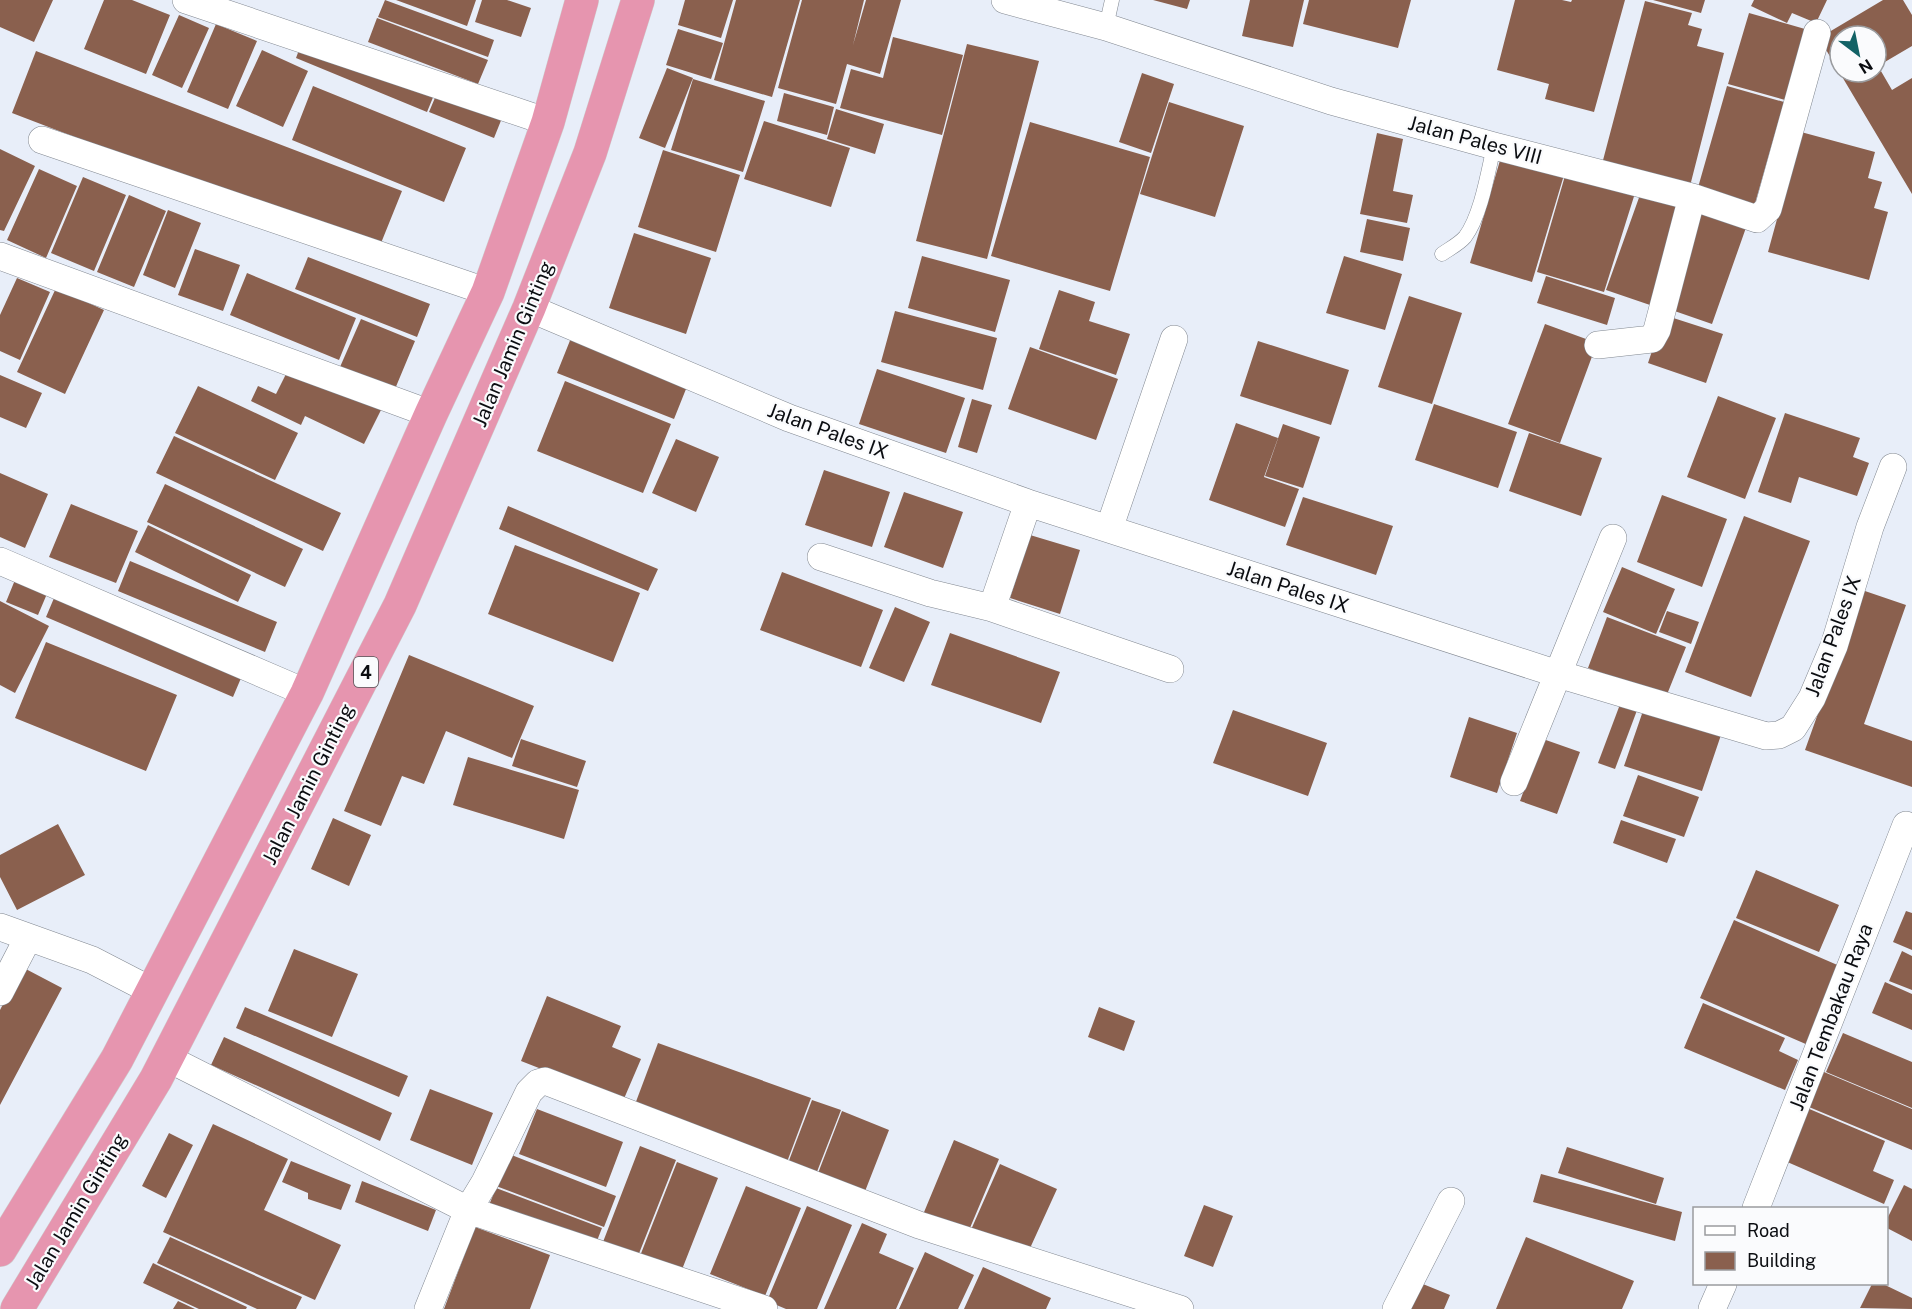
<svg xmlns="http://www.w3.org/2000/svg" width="1912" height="1309" font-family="'Public Sans',sans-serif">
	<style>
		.building { fill: #8a604e; fill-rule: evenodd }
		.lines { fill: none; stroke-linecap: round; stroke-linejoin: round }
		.lane-casing { stroke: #828891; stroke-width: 15 }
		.street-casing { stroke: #828891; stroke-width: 28 }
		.highway-casing { stroke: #cecfcf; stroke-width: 34 }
		.lane { stroke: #fff; stroke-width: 14 }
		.street { stroke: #fff; stroke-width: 27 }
		.highway { stroke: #e695af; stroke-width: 33 }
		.labels { text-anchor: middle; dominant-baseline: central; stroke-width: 4.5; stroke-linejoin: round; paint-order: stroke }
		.shield { fill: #fafbfd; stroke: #535458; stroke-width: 1.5 }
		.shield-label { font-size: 18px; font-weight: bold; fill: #0b0d11 }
		.street-label { font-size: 20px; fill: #0b0d11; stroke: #fafbfd }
	</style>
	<rect width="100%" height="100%" fill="#e8eef9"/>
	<path class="building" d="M0 0H53L34 42 0 27Z
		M104 0H132L170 15 146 74 84 49Z
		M385 0 494 40 488 57 378 17Z
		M396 0H476L467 26Z
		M482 0H507L531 8 521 37 475 22Z
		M685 0H733L721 38 678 25Z
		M736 0H800L772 97 714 80Z
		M802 0H864L853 45 866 0H901L880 74 847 64 836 104 778 88Z
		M1153 0H1190L1187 9Z
		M1250 0H1304L1293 47 1242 36Z
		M1309 0H1411L1398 48 1303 24Z
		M1515 0H1562L1571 2 1572 0H1625L1594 112 1545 99 1549 84 1497 70Z
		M1653 0H1705L1701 13Z
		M1754 0H1827L1816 23 1792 13 1787 23 1751 6Z
		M1883 0H1903L1912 15V46L1878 66 1892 90 1912 78V194L1819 38ZM1840 36H1876V72H1840Z
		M1645 1 1692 13 1688 25 1702 29 1697 46 1724 53 1690 186 1602 164Z
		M1749 13 1805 29 1785 100 1728 84Z
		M179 15 209 28 182 88 152 75Z
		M377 18 488 60 478 84 368 42Z
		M216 24 257 41 228 109 187 92Z
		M678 29 723 43 711 79 666 65Z
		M893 37 963 55 942 135 840 108 851 69 883 78Z
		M302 42 434 95 427 112 296 58Z
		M967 44 1039 61 987 259 916 241Z
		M262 50 308 71 283 127 236 106Z
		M36 51 402 191 377 253 12 113Z
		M667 68 693 78 665 148 639 138Z
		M1142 73 1174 84 1151 153 1119 142Z
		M693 79 765 101 743 172 671 150Z
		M313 86 466 148 444 202 292 140Z
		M1727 86 1784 102 1754 207 1697 191Z
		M437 93 502 118 494 138 429 112Z
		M784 93 834 107 827 135 777 121Z
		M1169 102 1244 126 1215 217 1140 194Z
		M836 109 884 124 875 154 827 139Z
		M764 121 850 148 831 207 744 179Z
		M1030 122 1150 157 1110 291 991 256Z
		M1801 132 1875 152 1868 178 1882 182 1874 208 1888 212 1869 280 1768 252Z
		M1377 133 1403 139 1393 191 1413 195 1407 223 1360 214Z
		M0 149 35 166 4 231 0 230Z
		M663 150 740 175 716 252 638 227Z
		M1501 157 1564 175 1532 282 1470 263Z
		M39 169 77 186 46 258 7 240Z
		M1567 169 1636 190 1604 292 1537 272Z
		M83 177 126 195 94 271 51 253Z
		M1641 192 1685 207 1650 305 1606 290Z
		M129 195 166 211 134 287 97 272Z
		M1699 205 1748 222 1712 324 1663 307Z
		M168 210 201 223 175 288 143 275Z
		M1367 219 1410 228 1403 261 1360 252Z
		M634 233 711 258 686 334 609 308Z
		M195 249 240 265 223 311 178 295Z
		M922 256 1010 280 995 332 908 308Z
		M1344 256 1402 274 1385 330 1326 313Z
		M308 257 430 304 417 337 295 289Z
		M247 273 356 318 339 360 230 315Z
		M1546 276 1615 298 1607 325 1537 303Z
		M17 278 50 292 20 360 0 351V315Z
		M56 288 104 310 65 394 17 372Z
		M1059 290 1095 302 1089 321 1130 334 1116 375 1039 349Z
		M1409 296 1462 313 1432 404 1378 387Z
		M895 311 997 338 983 390 881 362Z
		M1664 315 1723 334 1706 383 1648 363Z
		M361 319 415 341 395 389 340 367Z
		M1545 324 1597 343 1560 443 1508 424Z
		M573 333 690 379 674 419 557 373Z
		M1258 341 1349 370 1331 425 1240 396Z
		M1030 347 1118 379 1096 440 1008 409Z
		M291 364 382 408 364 444 305 416 301 425 251 401 258 386 276 394Z
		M877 369 965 398 946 453 859 424Z
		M0 375 42 393 26 428 0 417Z
		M565 381 671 424 643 493 537 451Z
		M198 386 298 433 275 480 175 433Z
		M1718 396 1776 418 1745 499 1687 477Z
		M972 399 992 405 977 453 958 447Z
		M1434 404 1517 432 1498 488 1415 460Z
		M1785 413 1860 438 1853 457 1869 463 1857 496 1799 477 1791 503 1758 492Z
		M1236 423 1278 438 1264 477 1299 489 1285 527 1209 500Z
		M1283 424 1320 437 1303 488 1265 476Z
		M1529 433 1602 458 1581 516 1509 491Z
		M174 436 341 513 323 551 156 473Z
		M676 439 719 457 696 512 652 493Z
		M824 470 890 492 872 547 805 525Z
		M0 473 48 494 25 548 0 537Z
		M165 484 303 549 285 587 147 522Z
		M904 492 963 512 943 568 884 547Z
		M1662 495 1727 519 1702 587 1637 562Z
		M1303 497 1393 526 1376 575 1286 545Z
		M71 504 138 531 116 583 49 557Z
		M508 506 658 569 648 591 499 529Z
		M1744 516 1810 541 1751 697 1685 672Z
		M148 525 251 575 238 602 135 552Z
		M1030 535 1080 550 1060 614 1010 598Z
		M515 545 640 593 613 662 488 614Z
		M130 561 277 622 265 652 118 591Z
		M1622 567 1675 589 1656 634 1603 612Z
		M782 572 883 610 861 667 760 630Z
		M17 575 49 589 38 615 6 602Z
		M1862 590 1906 605 1864 724 1912 741V787L1805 750Z
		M57 591 244 671 233 697 46 617Z
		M0 601 49 626 15 693 0 685Z
		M895 607 930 622 904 682 869 668Z
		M1667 611 1699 622 1691 644 1659 632Z
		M1607 617 1686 647 1666 697 1588 668Z
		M950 633 1060 672 1041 723 931 685Z
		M46 642 177 695 146 771 15 718Z
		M409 655 534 706 512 758 446 731 424 784 402 776 381 826 344 811Z
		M1622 699 1639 705 1615 769 1598 763Z
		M1644 708 1721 735 1702 791 1624 766Z
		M1233 710 1327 743 1308 796 1213 763Z
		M1469 717 1517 733 1497 793 1450 777Z
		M521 739 586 761 577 787 512 766Z
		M1543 739 1580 752 1557 814 1520 801Z
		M468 757 579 790 564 839 453 805Z
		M1638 775 1699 797 1684 837 1623 816Z
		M333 818 371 835 349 886 311 869Z
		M1621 820 1676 839 1667 863 1613 843Z
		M58 824 85 875 17 910 0 877V855Z
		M1756 870 1839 905 1819 952 1736 918Z
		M1906 911 1912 913V950L1893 942Z
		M1734 920 1842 967 1808 1045 1700 998Z
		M294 949 358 974 332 1037 268 1011Z
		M1902 951 1912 956V990L1889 981Z
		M22 967 62 988 0 1105V1010Z
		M1885 982 1912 994V1030L1872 1013Z
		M547 996 621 1026 612 1047 641 1059 623 1101 521 1061Z
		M1703 1003 1785 1038 1779 1051 1798 1060 1785 1090 1684 1048Z
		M245 1007 408 1076 399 1097 236 1028Z
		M1099 1007 1135 1021 1124 1051 1088 1037Z
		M1843 1033 1912 1062V1108L1826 1072Z
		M224 1037 392 1113 380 1141 211 1065Z
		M658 1043 811 1098 784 1170 631 1115Z
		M1824 1072 1912 1109V1150L1809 1107Z
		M430 1089 493 1113 472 1165 410 1140Z
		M812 1100 841 1110 813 1182 785 1171Z
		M1807 1108 1885 1141 1873 1171 1894 1180 1884 1204 1785 1161Z
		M537 1109 623 1142 606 1187 519 1154Z
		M842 1111 889 1130 862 1199 815 1181Z
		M213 1124 288 1159 264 1210 341 1245 315 1300 163 1232Z
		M169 1133 193 1145 166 1198 142 1186Z
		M954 1140 999 1159 967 1235 922 1217Z
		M640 1146 676 1160 638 1256 603 1242Z
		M1567 1147 1664 1178 1656 1204 1558 1173Z
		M509 1154 616 1196 604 1227 496 1186Z
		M291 1161 351 1185 341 1210 308 1199V1193L282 1182Z
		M677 1162 718 1178 681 1272 640 1256Z
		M1000 1164 1057 1189 1026 1257 970 1232Z
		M1541 1174 1682 1212 1675 1241 1533 1202Z
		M362 1181 436 1210 428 1231 355 1202Z
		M1904 1185 1912 1189V1241L1887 1228V1219Z
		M746 1186 801 1208 765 1296 710 1274Z
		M496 1188 602 1228 593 1251 487 1210Z
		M1204 1205 1233 1216 1213 1267 1184 1256Z
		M807 1206 852 1225 817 1309H786L767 1301Z
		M862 1223 887 1234 879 1253 914 1268 896 1309H824Z
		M475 1227 550 1255 530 1309H444Z
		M170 1237 302 1297 296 1309H257L157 1263Z
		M1526 1237 1634 1281 1622 1309H1496Z
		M925 1252 974 1275 958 1309H899Z
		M153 1263 157 1265 247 1307 246 1309H199L143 1283Z
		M983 1267 1051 1298 1046 1309H964Z
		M1413 1280 1450 1295 1444 1309H1400Z
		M1872 1284H1883L1912 1298V1309L1860 1308Z
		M178 1301 195 1309H173Z"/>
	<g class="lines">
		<g class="lane-casing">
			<path id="lane" d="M1106 27 1112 0
				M1442 254C1449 249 1459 244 1465 237 1481 216 1488 172 1494 146"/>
		</g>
		<g class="street-casing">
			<path id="street" d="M186 0 548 122
				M1005 0 1106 27 1331 101 1494 146 1692 197 1757 219 1768 209 1817 33
				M42 140 488 292
				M0 256 431 414
				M529 308 789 418 1028 503 1558 674 1766 736 1779 735 1793 728 1812 698 1834 646 1870 527 1893 467
				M1598 345 1652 339 1657 330 1692 197
				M1109 529 1174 339
				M821 557 930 593 992 608 1028 503
				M0 561 307 693
				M992 608 1170 669
				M1514 782 1613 538
				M0 927 92 960 152 991
				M0 992 28 938
				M167 1058 468 1210 764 1309
				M1756 1208 1906 825
				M428 1309 468 1210 485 1182 529 1092 538 1083 545 1081 919 1225 1180 1309
				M1396 1309 1451 1201
				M1712 1309 1723 1284"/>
		</g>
		<g class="highway-casing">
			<path id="highway" d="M0 1250 117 1059 307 693 431 414 488 292 548 122 582 0
				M17 1309 156 1079 400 605 529 308 590 153 638 0"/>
		</g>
		<use href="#lane" class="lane"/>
		<use href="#street" class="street"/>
		<use href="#highway" class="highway"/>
	</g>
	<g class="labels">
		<rect class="shield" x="354" y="657" width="24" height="30" rx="4.5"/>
		<g class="shield-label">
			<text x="366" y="672">4</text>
		</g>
		<g class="street-label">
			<text transform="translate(1475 140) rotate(15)">Jalan Pales VIII</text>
			<text transform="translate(513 344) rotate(-67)">Jalan Jamin Ginting</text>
			<text transform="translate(828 431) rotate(20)">Jalan Pales IX</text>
			<text transform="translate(1288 587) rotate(18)">Jalan Pales IX</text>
			<text transform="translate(1833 636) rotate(-70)">Jalan Pales IX</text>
			<text transform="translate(308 784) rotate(-63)">Jalan Jamin Ginting</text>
			<text transform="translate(1831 1017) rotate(-69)">Jalan Tembakau Raya</text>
			<text transform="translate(76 1211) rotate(-59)">Jalan Jamin Ginting</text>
		</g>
	</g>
	<rect x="1693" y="1207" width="195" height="78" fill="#fafbfd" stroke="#9a9c9f" stroke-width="1.5"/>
	<rect x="1705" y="1226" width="30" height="9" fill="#ffffff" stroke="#9a9c9f" stroke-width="1.5"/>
	<text x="1747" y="1237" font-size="18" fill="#0b0d11">Road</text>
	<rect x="1705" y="1252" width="30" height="18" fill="#8a604e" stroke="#9a9c9f" stroke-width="1.5"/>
	<text x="1747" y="1267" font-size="18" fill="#0b0d11">Building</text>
	<g transform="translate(1858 54) rotate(148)"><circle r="28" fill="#fafbfd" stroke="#9a9c9f" stroke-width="1.5"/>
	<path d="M0-4.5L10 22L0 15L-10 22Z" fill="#126266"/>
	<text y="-9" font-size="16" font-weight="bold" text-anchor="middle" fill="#0b0d11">N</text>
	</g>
</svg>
